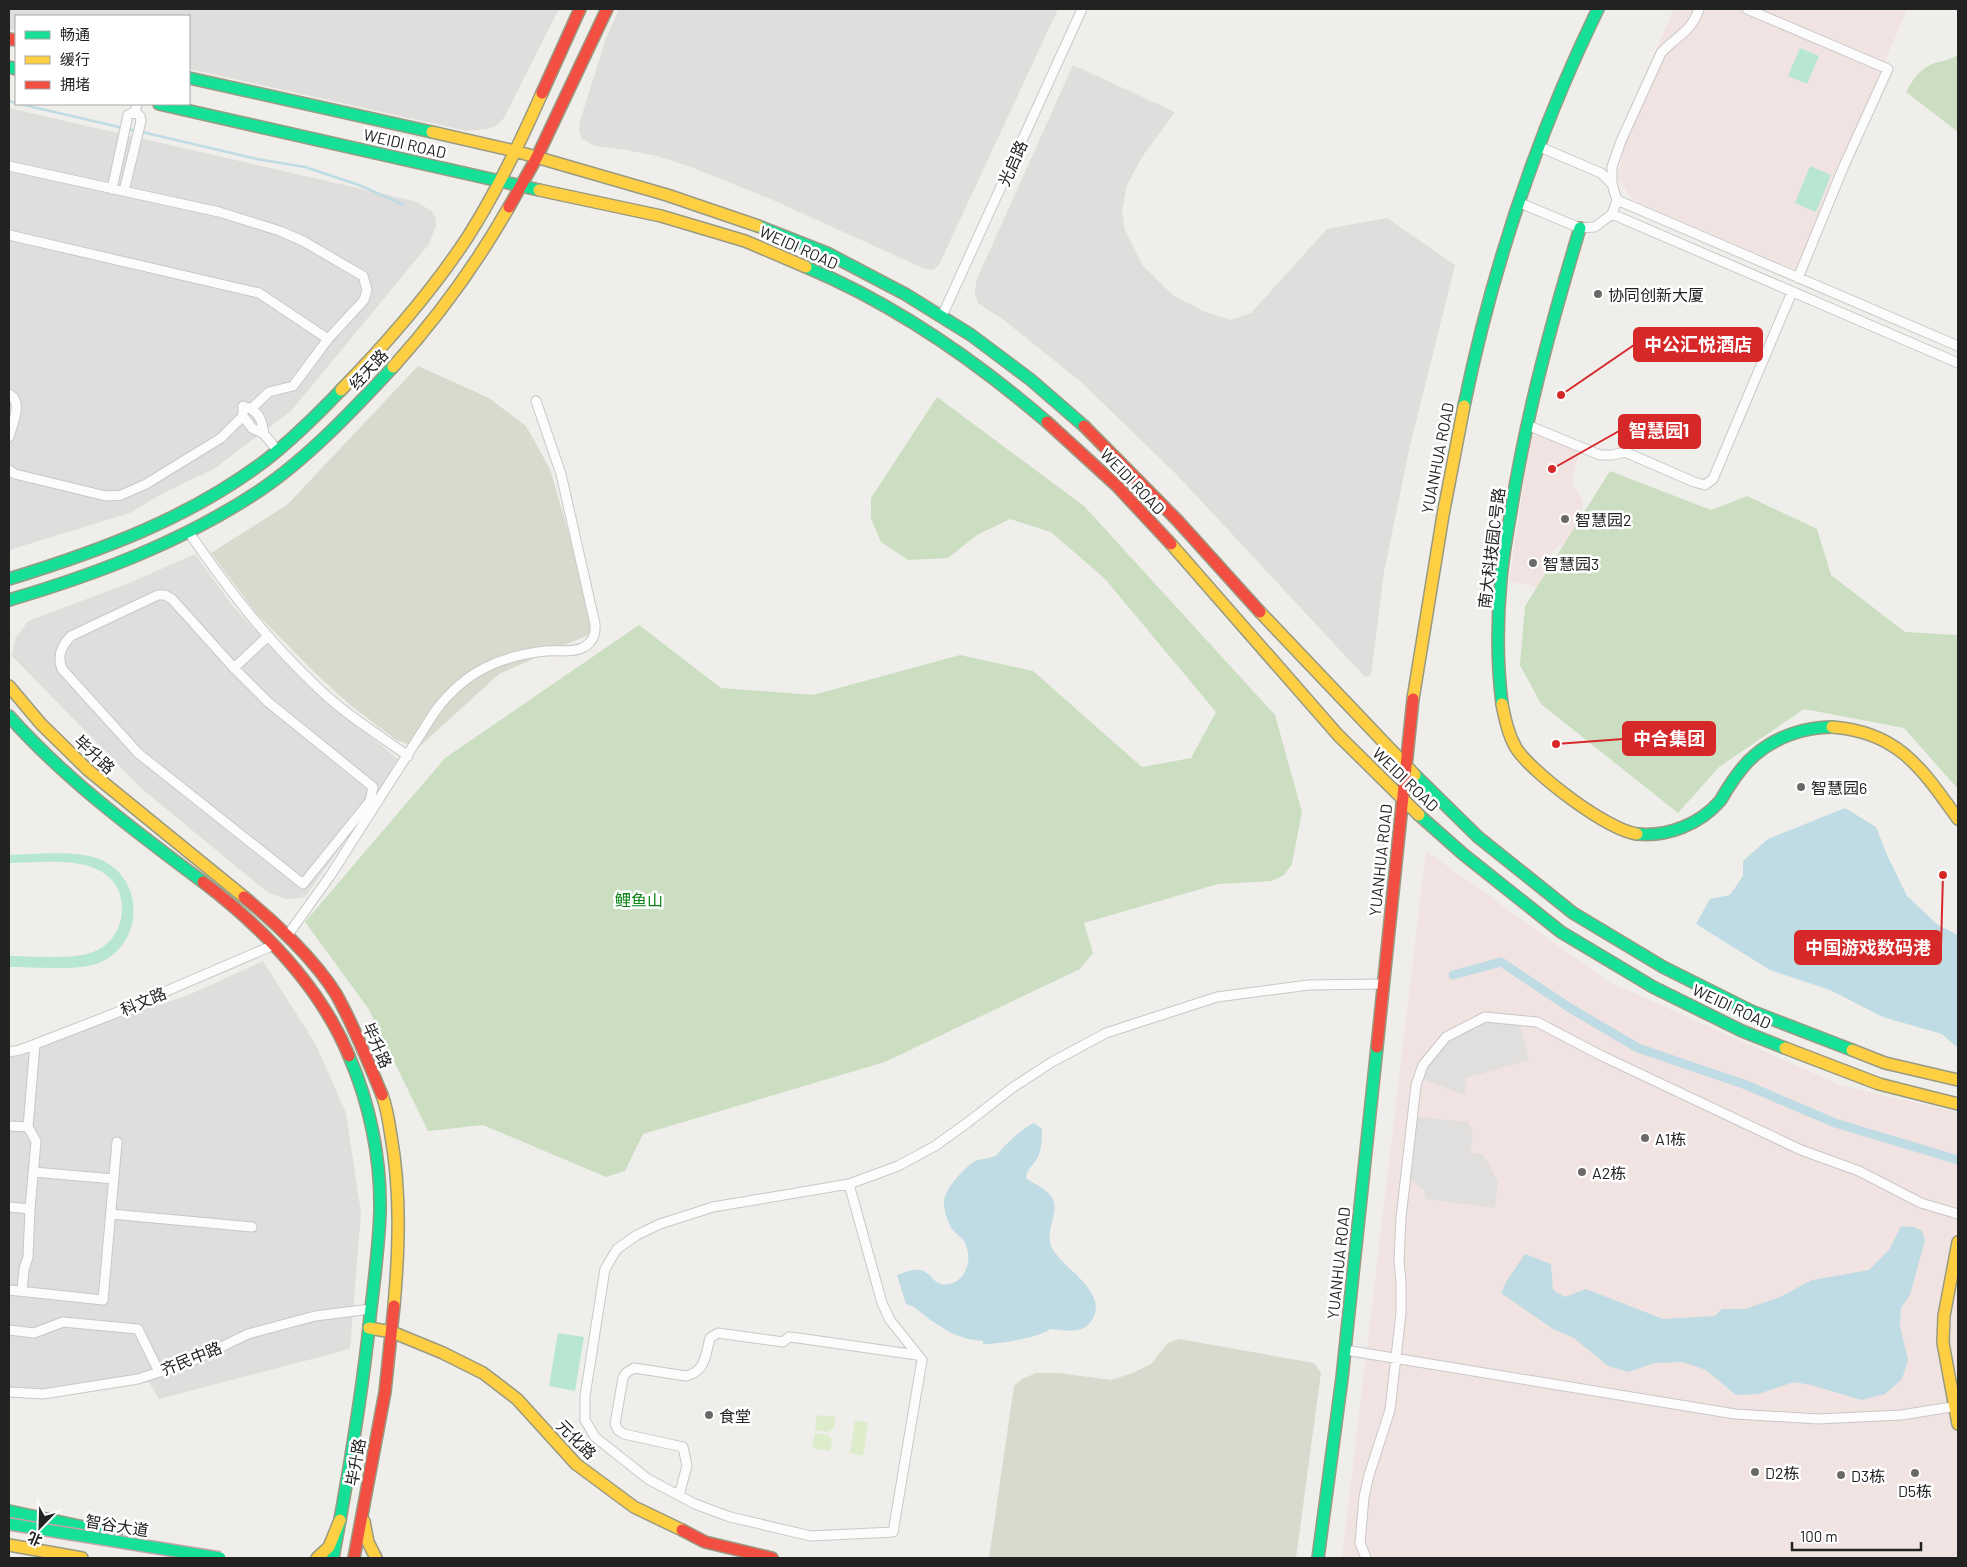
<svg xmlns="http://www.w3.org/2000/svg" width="1967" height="1567" font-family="Barlow,'Noto Sans SC',sans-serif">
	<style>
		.residential { fill: #dfdedc }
		.commercial { fill: #f1e3e1 }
		.construction { fill: #d9d9cd }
		.grass { fill: #ddeccb }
		.forest { fill: #cbdec1 }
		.pitch { fill: #b7e6d2 }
		.parking { fill: #e0dfde }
		.water { fill: #bfdbe3 }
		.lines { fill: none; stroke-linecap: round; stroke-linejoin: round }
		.stream { stroke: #bfdbe3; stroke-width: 2.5 }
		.canal { stroke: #bfdbe3; stroke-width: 9 }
		.street-casing { stroke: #c9c8c7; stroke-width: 11 }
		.fast-casing { stroke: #999a82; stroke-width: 14 }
		.slow-casing { stroke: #999a82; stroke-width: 14 }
		.jam-casing { stroke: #999a82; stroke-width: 14 }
		.street { stroke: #fdfcfc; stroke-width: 9 }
		.fast { stroke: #16e098; stroke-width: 11 }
		.slow { stroke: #ffcf43; stroke-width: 11 }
		.jam { stroke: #f24e42; stroke-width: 11 }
		.fast-bridge-casing { stroke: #c5a2ac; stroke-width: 14; stroke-linecap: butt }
		.fast-bridge { stroke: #16e098; stroke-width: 11 }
		.poi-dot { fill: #6a6968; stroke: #fff; stroke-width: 2 }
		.labels { text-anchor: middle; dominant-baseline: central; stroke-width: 5; stroke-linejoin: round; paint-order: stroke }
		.street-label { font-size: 16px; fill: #222; stroke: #fff }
		.poi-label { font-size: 16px; fill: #222; stroke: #fff; text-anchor: start }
		.park-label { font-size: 16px; fill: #0c8416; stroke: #fff }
		.leader { fill: none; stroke: #d62828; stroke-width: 2 }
		.callout-dot { fill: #d62828; stroke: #fff; stroke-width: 2 }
		.callout { fill: #d62828; stroke: #d62828; stroke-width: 2 }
		.callout-label { font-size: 18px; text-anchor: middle; font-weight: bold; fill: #fff }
	</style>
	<rect width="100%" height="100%" fill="#f0eeeb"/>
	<path class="residential" d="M9 9H559L504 118 496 126 488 129 467 131 189 69V16H16V31L9 29Z
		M619 9H1058L939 265 933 270 925 269 775 201 691 167 657 156 626 150 595 146 582 139 579 132 580 121 606 38Z
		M1073 65 1175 112 1142 157 1127 185 1122 211 1125 231 1143 266 1174 296 1205 312 1231 320 1251 313 1327 229 1387 218 1455 265 1409 450 1384 572 1371 675 1365 677 1177 475 1081 382 1005 321 978 303 975 294 976 281Z
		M9 108 414 201 432 211 436 219V226L429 244 291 411 214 469 165 492 130 513 9 550Z
		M195 554 232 605 289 666 344 715 399 760 350 834 304 898 285 899 267 892 141 788 12 656 15 639 28 621 127 584Z
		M263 961 315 1043 346 1113 361 1213 350 1349 159 1399 149 1382 45 1398 9 1397V1057L21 1056 98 1024 186 996Z"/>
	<path class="commercial" d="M1674 9H1907L1797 270 1639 203 1631 197 1617 178 1623 153 1613 148Z
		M1531 436H1544L1579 451 1572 484 1583 501 1579 529 1568 541 1552 551 1545 588 1509 582Z
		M1426 851 1609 982 1842 1086 1958 1112V1558H1342Z"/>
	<path class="construction" d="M418 366 489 398 526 426 550 469 597 631 499 674 418 748 396 740 349 704 315 673 257 614 211 553 287 505Z
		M1179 1339 1314 1363 1321 1373 1296 1558H989L1014 1386 1022 1379 1036 1373H1059L1111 1380 1133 1373 1151 1364 1168 1343Z"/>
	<path class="grass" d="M817 1415 835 1417 834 1428 828 1432 815 1430Z
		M855 1420 868 1423 863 1456 850 1453Z
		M815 1433 828 1435 832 1440 830 1451 812 1448Z"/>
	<path class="forest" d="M1958 55V132L1906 92C1913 79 1920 68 1935 63 1943 61 1951 59 1958 55Z
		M937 397 1084 506 1275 715 1302 812 1292 864 1284 875 1272 881 1218 884 1084 923 1093 953 1080 969 885 1062 643 1134 625 1171 606 1177 483 1125 428 1131 368 1008 305 922 445 758 639 625 721 688 813 695 960 655 1033 671 1142 767 1191 758 1216 712 1105 579 1051 532 1010 519 977 535 948 558 908 560 881 542 871 519V498Z
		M1610 471 1711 510 1747 496 1817 529 1831 575 1905 632 1957 635 1958 633V789L1904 728 1804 709 1719 767 1678 813 1541 704 1520 665 1525 606Z"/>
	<path class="pitch" d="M1800 48 1819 56 1807 84 1788 76Z
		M1810 166 1831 175 1816 212 1795 203Z
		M9 855C33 854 78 850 99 859 147 878 144 948 96 964 74 971 33 967 9 967V956C31 956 73 960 93 952 107 947 118 934 121 919 123 909 122 898 118 889 100 853 43 863 9 863Z
		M558 1333 584 1337 575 1391 549 1386Z"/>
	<path class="parking" d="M1494 1022 1520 1023 1529 1060 1466 1078 1465 1095 1422 1079 1433 1057 1452 1038 1477 1025Z
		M1419 1117 1468 1122 1473 1133 1471 1153 1483 1154 1498 1181 1495 1208 1425 1199 1424 1190 1410 1179 1415 1121Z"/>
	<path class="water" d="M1845 808 1876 827 1887 855 1907 896 1938 925 1958 935V1048L1942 1034 1883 1017 1830 990 1770 970 1696 924 1710 899 1730 895 1743 876V861L1768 839Z
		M1034 1123 1042 1129C1042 1139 1042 1148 1038 1157 1034 1165 1026 1169 1026 1178 1034 1184 1045 1188 1051 1196 1062 1211 1043 1231 1052 1248 1062 1268 1105 1289 1094 1316 1086 1336 1066 1330 1050 1329 1039 1338 999 1344 983 1344V1341L968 1339 951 1333 929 1319 914 1307 906 1304 897 1275C903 1273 912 1269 919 1270 933 1271 933 1290 953 1283 968 1277 972 1257 965 1243 962 1237 956 1234 952 1229 948 1223 944 1211 944 1203 944 1189 962 1171 972 1163 980 1157 989 1160 997 1155 1003 1146 1024 1127 1034 1123Z
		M1901 1226 1915 1227 1922 1231 1925 1240 1910 1295 1901 1308 1900 1326 1908 1360 1902 1379 1885 1394 1861 1400 1811 1385 1794 1382 1758 1394 1736 1395 1706 1370 1683 1362 1654 1363 1629 1372 1608 1366 1574 1338 1553 1329 1501 1293 1506 1282 1525 1254 1551 1264 1553 1290 1565 1297 1586 1289 1663 1319 1715 1316 1722 1309H1745L1780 1297 1812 1280 1869 1270 1889 1250Z"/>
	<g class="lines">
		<path class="stream" d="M9 101 16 103
			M20 104 136 131
			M142 132 257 159 305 167 359 185 404 205"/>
		<path class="canal" d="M1453 975 1501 962 1570 1008 1638 1048 1746 1085 1835 1123 1958 1160"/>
		<g class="street-casing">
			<path id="street" d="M1747 9 1888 69 1843 168 1798 278
				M9 166 219 212 280 231 303 241 363 276 367 290 364 300 328 339 293 386 269 392 252 408
				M1612 184V167L1621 141 1661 53C1677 35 1691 33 1699 9
				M112 189 128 115 135 112 137 104
				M124 191 141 121 140 116 135 112
				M1617 200 1958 346
				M1520 203 1580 228 1595 227 1612 214 1617 200 1612 184 1601 173 1540 147
				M1612 214 1958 363
				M9 235 259 293 328 339
				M942 316 1082 9
				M9 394C24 402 12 424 9 437
				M1527 425 1600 455H1612L1625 452 1694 482 1705 485 1713 479 1792 292
				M264 434C262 420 259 410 243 406V416L252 428 264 434 277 450
				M9 470 15 474 106 496 121 495 146 484 221 438 243 416
				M188 531C227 588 264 636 314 684 342 712 376 733 408 756
				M234 668 268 702 373 787 370 801 303 884 138 753 62 669C57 656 61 646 71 636L158 595H165L172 599 234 668 267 637
				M287 936 330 876 436 710C465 672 499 656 546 651 557 650 574 653 584 647 593 642 596 633 595 624L561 474 536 401
				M9 1052 20 1050 113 1014 274 945
				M9 1126 28 1127
				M33 1172 114 1179
				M849 1184 882 1303 890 1320 922 1360 893 1532 811 1536 730 1517 695 1504 648 1479 595 1437 585 1420V1396L605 1269 617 1249 637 1235 660 1224 713 1207 849 1184 898 1166 935 1146 967 1123 1012 1088 1052 1062 1106 1033 1217 997 1309 985 1384 984
				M9 1207 30 1209 36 1141 28 1127 35 1044
				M111 1214 252 1227
				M9 1290 103 1300 117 1142
				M22 1291 24 1269 28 1257 30 1209
				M9 1330 34 1333 63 1322 138 1329 159 1372
				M1345 1350 1735 1414 1818 1419 1901 1415 1958 1406
				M9 1392 43 1394 138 1379 190 1362 248 1334 315 1316 371 1309
				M679 1495 687 1466 683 1447 624 1434 618 1430 615 1424 623 1378 626 1373 634 1368 686 1376C706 1371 705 1356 710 1338L718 1333 783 1342 789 1337 798 1338 917 1355
				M1366 1558 1360 1543 1364 1497 1369 1475 1390 1410 1401 1313V1283L1399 1260 1401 1218 1416 1085 1423 1065 1446 1037 1485 1017 1537 1022 1600 1055 1801 1150 1859 1171 1921 1203 1958 1214"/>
		</g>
		<g class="fast-casing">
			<path id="fast" d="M9 67 16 69
				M189 78 432 132
				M159 104 539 190
				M758 226 827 253 905 294 971 335 1031 380 1084 426
				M806 267C894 304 975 360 1047 422
				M1464 406C1492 270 1537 134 1598 9
				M9 579C100 551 190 518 266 460 293 439 317 415 341 390
				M9 600C97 574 182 542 259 491 308 458 353 410 393 367
				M1502 704C1497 663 1497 620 1501 579 1503 556 1507 534 1511 511 1526 415 1552 321 1580 228
				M9 716C66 780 135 831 203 882
				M1415 775 1478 837 1573 913 1663 967 1751 1011 1852 1050
				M1419 815 1463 854 1561 932 1653 987 1742 1031 1785 1048
				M1637 834C1668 837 1700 824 1720 801 1723 797 1725 792 1728 788 1735 777 1744 764 1755 755 1776 737 1804 727 1832 727
				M9 1511 116 1534
				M333 1558C348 1478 362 1398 370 1317 374 1282 379 1247 380 1211 381 1159 370 1104 349 1056
				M1318 1558 1342 1378 1377 1047"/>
		</g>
		<g class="slow-casing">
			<path id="slow" d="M432 132 515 151 667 195 758 226
				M539 190 661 216 745 241 806 267
				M393 367C438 317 476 265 509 207
				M341 390C387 343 430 294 467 238 496 193 520 143 542 93
				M1171 544 1338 735 1419 815
				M1260 612 1415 775
				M9 686 41 724 88 770 244 897
				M1413 699 1443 515 1464 406
				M1502 704C1505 719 1508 734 1516 748 1532 773 1607 830 1637 834
				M1832 727C1899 732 1922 769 1958 819
				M1785 1048 1879 1084 1958 1104
				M1852 1050 1885 1063 1958 1080
				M382 1095C387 1108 389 1122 391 1136 401 1192 399 1249 394 1306
				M1958 1242 1944 1316 1943 1343 1958 1424
				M369 1328 392 1332 443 1353 483 1373 517 1399 576 1464 634 1507 682 1530
				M364 1521 368 1542 376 1558
				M9 1545 82 1558
				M317 1558 329 1547 340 1520"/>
		</g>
		<g class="jam-casing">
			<path id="jam" d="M9 39 16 40
				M542 93 580 9
				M509 207 537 157 607 9
				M1047 422 1117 486 1171 544
				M1084 426 1177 520 1260 612
				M203 882C263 928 320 986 349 1056
				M244 897C275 922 315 960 336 994 354 1026 368 1061 382 1095
				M1377 1047 1413 699
				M682 1530 705 1542 772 1558
				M354 1558 385 1392 394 1306"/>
		</g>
		<use href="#street" class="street"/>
		<use href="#fast" class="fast"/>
		<use href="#slow" class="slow"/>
		<use href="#jam" class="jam"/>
		<g class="fast-bridge-casing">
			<path id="fast-bridge" d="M9 1524 220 1558"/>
		</g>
		<use href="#fast-bridge" class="fast-bridge"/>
	</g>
	<g class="poi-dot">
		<circle cx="1598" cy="294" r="5"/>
		<circle cx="1565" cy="519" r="5"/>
		<circle cx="1533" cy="563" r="5"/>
		<circle cx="1801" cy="787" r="5"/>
		<circle cx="1645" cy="1138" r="5"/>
		<circle cx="1582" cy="1172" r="5"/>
		<circle cx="709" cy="1415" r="5"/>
		<circle cx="1755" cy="1472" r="5"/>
		<circle cx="1915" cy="1473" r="5"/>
		<circle cx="1841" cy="1475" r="5"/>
	</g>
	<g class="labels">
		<g class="street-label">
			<text transform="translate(405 143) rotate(13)">WEIDI ROAD</text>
			<text transform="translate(1012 163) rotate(-66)">光启路</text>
			<text transform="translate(799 247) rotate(24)">WEIDI ROAD</text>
			<text transform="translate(368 369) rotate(-47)">经天路</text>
			<text transform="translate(1437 458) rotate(-79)">YUANHUA ROAD</text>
			<text transform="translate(1133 481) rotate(46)">WEIDI ROAD</text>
			<text transform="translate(1491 548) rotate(-83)">南大科技园C号路</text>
			<text transform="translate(95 754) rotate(43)">毕升路</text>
			<text transform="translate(1406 779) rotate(44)">WEIDI ROAD</text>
			<text transform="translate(1380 860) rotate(-84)">YUANHUA ROAD</text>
			<text transform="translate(143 1001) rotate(-23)">科文路</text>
			<text transform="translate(1732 1006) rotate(25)">WEIDI ROAD</text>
			<text transform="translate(378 1045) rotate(66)">毕升路</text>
			<text transform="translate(1338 1263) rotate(-84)">YUANHUA ROAD</text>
			<text transform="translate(191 1358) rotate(-22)">齐民中路</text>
			<text transform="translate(577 1439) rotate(45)">元化路</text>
			<text transform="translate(355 1462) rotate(-80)">毕升路</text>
			<text transform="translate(117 1525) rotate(9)">智谷大道</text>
		</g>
		<g class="poi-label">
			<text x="1608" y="294">协同创新大厦</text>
			<text x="1575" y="519">智慧园2</text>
			<text x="1543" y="563">智慧园3</text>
			<text x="1811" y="787">智慧园6</text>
			<text x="1655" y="1138">A1栋</text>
			<text x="1592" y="1172">A2栋</text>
			<text x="719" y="1415">食堂</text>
			<text x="1765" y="1472">D2栋</text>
			<text x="1851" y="1475">D3栋</text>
			<text x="1915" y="1490" text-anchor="middle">D5栋</text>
		</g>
		<g class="park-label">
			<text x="639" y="899">鲤鱼山</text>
		</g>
	</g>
	<path class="leader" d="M1561 395L1634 345M1552 469L1619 431M1556 744L1623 739M1943 875L1941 947"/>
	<g class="callout-dot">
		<circle cx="1561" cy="395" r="5"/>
		<circle cx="1552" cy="469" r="5"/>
		<circle cx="1556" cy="744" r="5"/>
		<circle cx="1943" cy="875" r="5"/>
	</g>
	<g class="callout">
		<rect x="1634" y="328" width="128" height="33" rx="5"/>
		<rect x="1619" y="415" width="81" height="33" rx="5"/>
		<rect x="1623" y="722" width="92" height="33" rx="5"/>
		<rect x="1795" y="931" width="146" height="33" rx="5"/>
	</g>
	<g class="callout-label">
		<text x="1698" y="351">中公汇悦酒店</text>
		<text x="1659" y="437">智慧园1</text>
		<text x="1669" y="745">中合集团</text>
		<text x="1868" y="954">中国游戏数码港</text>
	</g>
	<rect width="1967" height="1567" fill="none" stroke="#222222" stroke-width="20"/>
	<rect x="15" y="15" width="175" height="90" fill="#ffffff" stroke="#a7a7a7"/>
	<rect x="25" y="31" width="25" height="8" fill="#16e098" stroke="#a7a7a7"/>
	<text x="60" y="40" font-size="15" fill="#222222">畅通</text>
	<rect x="25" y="56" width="25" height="8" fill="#ffcf43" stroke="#a7a7a7"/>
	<text x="60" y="65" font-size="15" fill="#222222">缓行</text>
	<rect x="25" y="81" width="25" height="8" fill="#f24e42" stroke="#a7a7a7"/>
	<text x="60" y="90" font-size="15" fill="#222222">拥堵</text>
	<g transform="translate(40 1527) rotate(203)" stroke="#ffffff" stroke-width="4" paint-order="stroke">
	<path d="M0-4L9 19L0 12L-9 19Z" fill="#222222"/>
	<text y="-8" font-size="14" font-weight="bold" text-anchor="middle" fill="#222222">北</text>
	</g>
	<path d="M1792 1542v8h129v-8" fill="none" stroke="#222222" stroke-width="2.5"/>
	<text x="1800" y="1542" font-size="15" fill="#222222" stroke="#ffffff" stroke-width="4" paint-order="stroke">100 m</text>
</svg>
